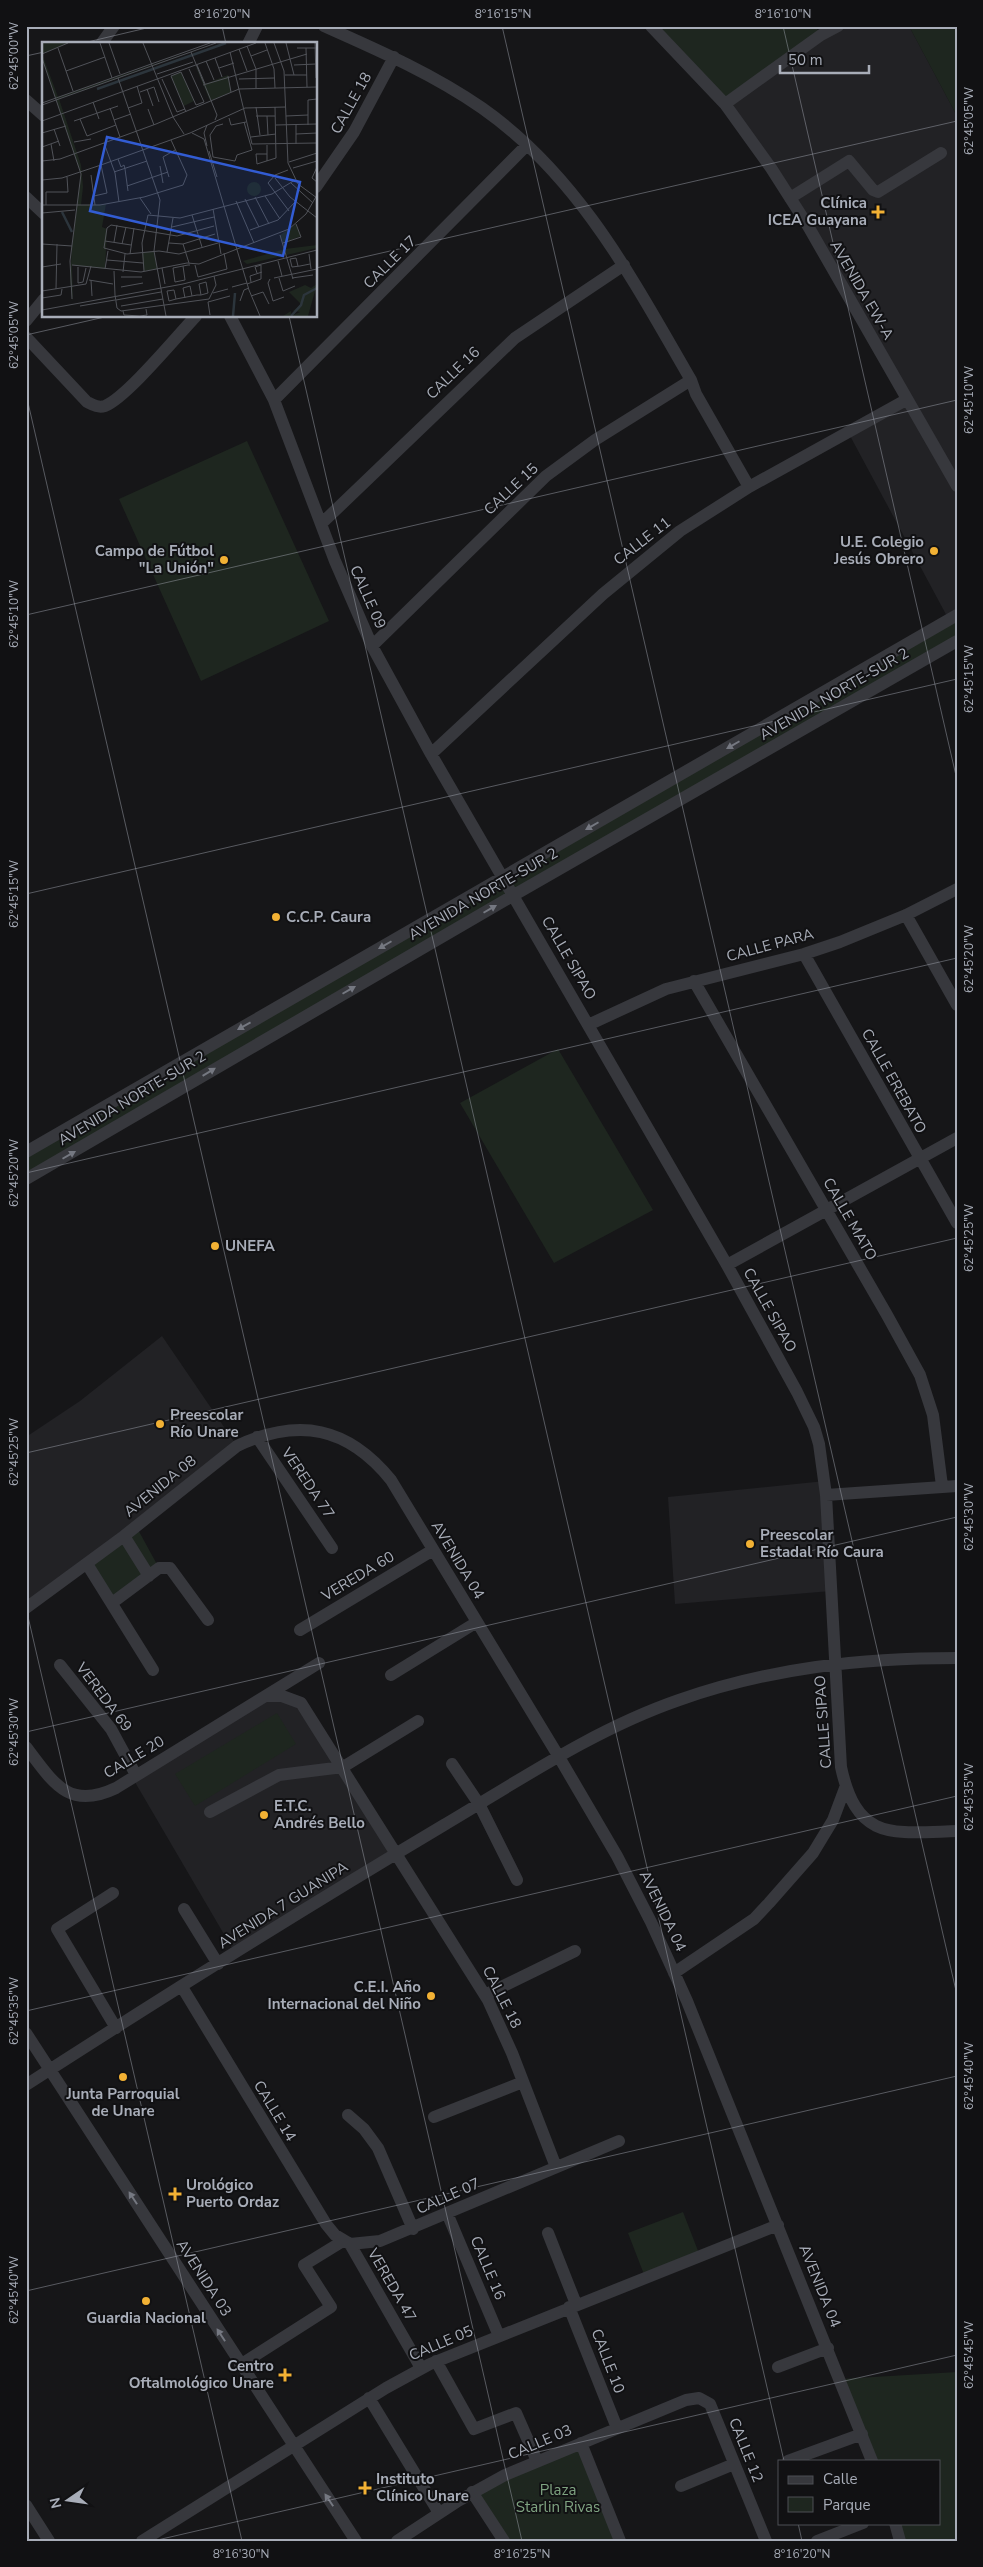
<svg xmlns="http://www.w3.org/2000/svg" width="983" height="2567" font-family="'Nunito Sans',sans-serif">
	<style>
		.built { fill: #222225 }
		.green { fill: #1e261f }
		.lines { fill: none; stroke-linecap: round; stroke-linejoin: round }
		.minor { stroke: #37383d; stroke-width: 12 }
		.oneway { fill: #757881 }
		.ticks { fill: none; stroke: #a8adb8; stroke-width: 1; stroke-opacity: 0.45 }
		.poi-dot { fill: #f2b134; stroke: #111113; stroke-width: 2 }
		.labels { text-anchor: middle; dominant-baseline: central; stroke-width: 4; stroke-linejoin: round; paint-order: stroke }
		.street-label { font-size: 15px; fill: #a8adb8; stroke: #111113 }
		.poi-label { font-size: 15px; font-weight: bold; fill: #a8adb8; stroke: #111113; text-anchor: start }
		.park-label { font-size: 15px; fill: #7fa381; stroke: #111113 }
		.inset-river { fill: none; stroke: #2c353c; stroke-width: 2.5 }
		.inset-road { fill: none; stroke: #505258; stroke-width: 1 }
		.view { fill: #325cd3; fill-opacity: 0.15; stroke: #325cd3; stroke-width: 2.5 }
		.inset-edge { fill: none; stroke: #a8adb8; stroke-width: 2.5 }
		.neatline { fill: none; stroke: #a8adb8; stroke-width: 2 }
		.ticks-label { font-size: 12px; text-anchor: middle; fill: #a8adb8 }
	</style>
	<rect width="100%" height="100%" fill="#161618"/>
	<path class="built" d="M838 26H909L957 116V615L949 620 848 432 905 400 808 226 725 104Z
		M162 1336 237 1446 26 1605V1437L80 1401Z
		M825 1481 831 1591 675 1604 668 1497Z
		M267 1696 290 1698 397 1853 235 1953 132 1777Z"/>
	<path class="green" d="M651 26H815L821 35 725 104Z
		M909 26H957V116Z
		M247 441 329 621 201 681 119 499Z
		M957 615V641L26 1179V1152Z
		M558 1049 653 1210 554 1263 460 1103Z
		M136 1526 159 1568 112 1603 87 1564Z
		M277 1713 296 1744 195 1806 175 1774Z
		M683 2212 700 2256 645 2277 628 2233Z
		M957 2372V2541H900L895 2523H939V2461H872L840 2379Z
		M581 2443 620 2541H504L472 2492Z"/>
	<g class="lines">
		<path class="minor" d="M324 26C378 50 433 74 482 108 579 176 633 280 691 380L696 394 749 487
			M651 26 725 104 771 168 808 226 957 486
			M101 44 114 26
			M248 44 257 26
			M26 100 44 116
			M725 104 821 35 838 26
			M316 187 354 132 394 57
			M26 197 44 214
			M790 198 849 161 873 190 878 192 941 153
			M230 316 274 400 335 561 372 646 431 754 727 1265 797 1392 814 1427 819 1444 826 1495 841 1767C857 1842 893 1833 957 1831
			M26 321 44 299
			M26 337 87 402C93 405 98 408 105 406 127 397 177 336 196 316
			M274 400 526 146
			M321 524 515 338 624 265
			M372 646 546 476 595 440 691 380
			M431 754 603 594 680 531 749 487 906 400
			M906 915 957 1005
			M804 954 957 1223
			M694 981 887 1315 920 1375 933 1415 942 1486
			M588 1025 666 989 804 954 840 942 906 915 957 889
			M26 1152 957 615
			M26 1179 514 895 957 641
			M727 1265 957 1138
			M257 1437 332 1548
			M826 1495 957 1486
			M124 1536 149 1576
			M87 1564 153 1670
			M112 1603 159 1568H170L208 1620
			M26 1608 124 1536 237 1446C299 1417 348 1427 391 1480L559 1757 617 1856 651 1922 687 2001 872 2461
			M300 1630 433 1550
			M60 1665 111 1729 136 1775
			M391 1675 477 1622
			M267 1696H282L301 1703 488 2000 512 2053 556 2167
			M26 1747C53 1782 68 1811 116 1788L319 1663
			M452 1764 479 1804 517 1880
			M210 1812 279 1775 343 1767 418 1721
			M113 1893 57 1929 116 2028
			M184 1909 218 1964
			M674 1973 754 1919 769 1903 813 1853 833 1820 845 1788
			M182 1987 326 2224 335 2235 350 2244 380 2241 619 2141
			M485 1995 575 1951
			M26 2033 356 2541
			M26 2085C164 1996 303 1909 444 1825 520 1780 595 1729 679 1700 770 1668 861 1658 957 1658
			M348 2115 364 2129 378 2148 413 2229
			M434 2117 523 2082
			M447 2213 499 2336
			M548 2233 576 2304
			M350 2244 421 2368
			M569 2307 617 2428
			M436 2361 474 2429 516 2413 537 2461
			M240 2365 331 2307 304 2265 343 2241
			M778 2367 828 2348
			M369 2398 439 2513
			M581 2443 620 2541
			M788 2461 862 2434
			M681 2486 734 2464
			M472 2492 504 2541
			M26 2505 49 2541
			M895 2523 900 2541
			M142 2541 386 2388 430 2364 778 2225
			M397 2541 458 2501 505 2475 686 2400 699 2398 710 2404 766 2541
			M817 2541 863 2523"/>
	</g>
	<defs><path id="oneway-solid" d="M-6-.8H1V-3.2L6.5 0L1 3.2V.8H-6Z" transform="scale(1.25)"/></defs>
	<g class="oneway">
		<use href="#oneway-solid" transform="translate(733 745) rotate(150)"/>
		<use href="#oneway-solid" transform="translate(592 826) rotate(150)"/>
		<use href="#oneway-solid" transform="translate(490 909) rotate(-30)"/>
		<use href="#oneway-solid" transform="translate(385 945) rotate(150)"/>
		<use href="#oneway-solid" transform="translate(349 990) rotate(-30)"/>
		<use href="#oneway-solid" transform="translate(244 1026) rotate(151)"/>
		<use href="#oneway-solid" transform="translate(209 1072) rotate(-31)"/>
		<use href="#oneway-solid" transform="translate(69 1155) rotate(-30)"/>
		<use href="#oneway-solid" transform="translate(133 2198) rotate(-123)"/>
		<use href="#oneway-solid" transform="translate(221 2335) rotate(-123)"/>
		<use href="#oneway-solid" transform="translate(329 2500) rotate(-124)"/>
	</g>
	<path class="ticks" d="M222 26 226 44M502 26 957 1995M783 26 957 780M79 44 155 26M26 56 44 52M316 268 957 121M289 316 784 2461M26 335 109 316M26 394 522 2541M26 615 957 400M26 894 957 679M26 1173 957 958M26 1453 957 1238M26 1608 242 2541M26 1732 957 1517M26 2011 957 1796M26 2291 957 2076M798 2523 802 2541M153 2541 957 2355"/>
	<g class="poi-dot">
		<path d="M875.5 204.5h5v5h5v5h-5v5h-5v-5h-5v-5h5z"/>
		<circle cx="934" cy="551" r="5"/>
		<circle cx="224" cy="560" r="5"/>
		<circle cx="276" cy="917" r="5"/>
		<circle cx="215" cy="1246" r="5"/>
		<circle cx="160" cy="1424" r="5"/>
		<circle cx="750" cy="1544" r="5"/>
		<circle cx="264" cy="1815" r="5"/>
		<circle cx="431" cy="1996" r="5"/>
		<circle cx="123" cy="2077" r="5"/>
		<path d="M172.5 2186.5h5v5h5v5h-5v5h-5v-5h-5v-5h5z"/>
		<circle cx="146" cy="2301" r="5"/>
		<path d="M282.5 2367.5h5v5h5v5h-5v5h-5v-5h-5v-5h5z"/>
		<path d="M362.5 2480.5h5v5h5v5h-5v5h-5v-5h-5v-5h5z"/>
	</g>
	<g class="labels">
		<g class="street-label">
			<text transform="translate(351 103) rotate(-61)">CALLE 18</text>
			<text transform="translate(390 262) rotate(-45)">CALLE 17</text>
			<text transform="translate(862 290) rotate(60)">AVENIDA EW-A</text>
			<text transform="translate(453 373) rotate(-44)">CALLE 16</text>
			<text transform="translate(511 489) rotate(-43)">CALLE 15</text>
			<text transform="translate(642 541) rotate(-38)">CALLE 11</text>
			<text transform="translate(368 597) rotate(66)">CALLE 09</text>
			<text transform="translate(834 694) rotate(-30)">AVENIDA NORTE-SUR 2</text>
			<text transform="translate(483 894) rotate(-30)">AVENIDA NORTE-SUR 2</text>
			<text transform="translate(770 945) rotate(-15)">CALLE PARA</text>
			<text transform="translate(569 958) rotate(60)">CALLE SIPAO</text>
			<text transform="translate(894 1081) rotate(61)">CALLE EREBATO</text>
			<text transform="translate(132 1098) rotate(-31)">AVENIDA NORTE-SUR 2</text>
			<text transform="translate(850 1219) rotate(60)">CALLE MATO</text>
			<text transform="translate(770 1310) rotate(61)">CALLE SIPAO</text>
			<text transform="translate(308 1483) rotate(56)">VEREDA 77</text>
			<text transform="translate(160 1486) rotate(-39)">AVENIDA 08</text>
			<text transform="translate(458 1560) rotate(59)">AVENIDA 04</text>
			<text transform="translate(358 1576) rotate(-31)">VEREDA 60</text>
			<text transform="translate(104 1697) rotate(53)">VEREDA 69</text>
			<text transform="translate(823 1722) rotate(-94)">CALLE SIPAO</text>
			<text transform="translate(134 1757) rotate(-31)">CALLE 20</text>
			<text transform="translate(283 1905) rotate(-32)">AVENIDA 7 GUANIPA</text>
			<text transform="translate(663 1911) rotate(64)">AVENIDA 04</text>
			<text transform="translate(502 1997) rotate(63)">CALLE 18</text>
			<text transform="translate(275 2111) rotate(59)">CALLE 14</text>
			<text transform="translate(448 2196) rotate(-24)">CALLE 07</text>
			<text transform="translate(488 2268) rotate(67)">CALLE 16</text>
			<text transform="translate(204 2278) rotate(57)">AVENIDA 03</text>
			<text transform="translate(392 2285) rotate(60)">VEREDA 47</text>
			<text transform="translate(820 2286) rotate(68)">AVENIDA 04</text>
			<text transform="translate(441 2343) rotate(-23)">CALLE 05</text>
			<text transform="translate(608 2361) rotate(69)">CALLE 10</text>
			<text transform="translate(540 2442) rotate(-23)">CALLE 03</text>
			<text transform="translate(746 2450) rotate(68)">CALLE 12</text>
		</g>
		<g class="poi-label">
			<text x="867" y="203" text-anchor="end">Clínica<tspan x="867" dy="17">ICEA Guayana</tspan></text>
			<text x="924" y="542" text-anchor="end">U.E. Colegio<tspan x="924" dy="17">Jesús Obrero</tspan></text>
			<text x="214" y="551" text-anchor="end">Campo de Fútbol<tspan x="214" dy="17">"La Unión"</tspan></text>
			<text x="286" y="917">C.C.P. Caura</text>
			<text x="225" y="1246">UNEFA</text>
			<text x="170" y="1415">Preescolar<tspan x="170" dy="17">Río Unare</tspan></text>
			<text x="760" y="1535">Preescolar<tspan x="760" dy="17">Estadal Río Caura</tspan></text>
			<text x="274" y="1806">E.T.C.<tspan x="274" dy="17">Andrés Bello</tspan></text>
			<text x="421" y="1987" text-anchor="end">C.E.I. Año<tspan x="421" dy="17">Internacional del Niño</tspan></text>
			<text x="123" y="2094" text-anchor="middle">Junta Parroquial<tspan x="123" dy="17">de Unare</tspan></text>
			<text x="186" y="2185">Urológico<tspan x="186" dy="17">Puerto Ordaz</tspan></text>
			<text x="146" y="2318" text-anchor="middle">Guardia Nacional</text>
			<text x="274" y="2366" text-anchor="end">Centro<tspan x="274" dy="17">Oftalmológico Unare</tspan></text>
			<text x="376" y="2479">Instituto<tspan x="376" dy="17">Clínico Unare</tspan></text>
		</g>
		<g class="park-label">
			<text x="558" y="2490">Plaza<tspan x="558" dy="17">Starlin Rivas</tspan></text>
		</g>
	</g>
	<g transform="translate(42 42)">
		<rect width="275" height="275" fill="#161618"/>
		<path d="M0 1H26L0 12 16 55 174 1 17 57 39 123 41 145 39 163 64 162 60 185 65 187 63 227 30 223 31 260 28 240 30 204 39 132 0 16ZM153 23 163 42 186 33 189 50 168 59ZM139 30 152 59 142 64 129 34ZM205 147a7 7 0 1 1 14 0a7 7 0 1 1-14 0ZM254 182 259 194 241 201 238 193ZM275 203V206L205 222 201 219 243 207ZM112 209 115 227 102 229 100 211ZM275 242 266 274H241L249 269V274L258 270 251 269 259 262 247 250 263 243 269 246Z" fill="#1e261f"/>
		<path class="inset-river" d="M55 47 184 1M20 170 30 190M191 274 193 251M249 274 259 263 262 253 275 246"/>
		<path class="inset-road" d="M58 1 70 36M67 1 78 32M101 1 131 75 142 92M223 1 232 27 233 46M232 1 242 29 246 121 256 142 275 156M244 1 252 33M273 1 274 36M205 4 214 27V46M16 6 31 49M255 6H274M264 6 265 45M197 7 205 29M149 10 175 73 173 78M188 10 210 102 275 101M0 12 26 1M209 14 225 8M0 16 39 132 28 219 30 257M173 16 180 35M164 19 172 38M155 23 163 42M252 23 274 22M177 26 192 21M24 29 63 15M115 32 151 20M243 33H265M186 34 189 50M76 36 118 158 112 209 124 274M120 37 135 70 143 67M197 37 233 36M161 43 265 12M105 47 111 64M98 50 112 45 117 60M51 60 57 77M0 61 168 1M0 63 174 1M214 65 218 93M68 66 78 95M86 66 100 61 95 44M106 67 112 83M144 70 129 34 139 30 154 63 162 60 147 27M214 74H233M225 74 226 93M244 74 266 73M187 76 189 83 204 80M38 77 45 94 74 83M72 78 89 72M0 79 214 1M32 79 76 64M181 82 174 84 168 93 171 115 193 119 195 113 210 108 202 80M165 83 162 91 165 104M234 83 275 82M254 83V102M266 83V58L275 57M12 87 18 104M0 91 24 84M150 91 162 97 207 248 218 274M254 92 275 91M209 95 234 92M32 100 49 97M62 101 73 131 77 160M9 102 12 119M225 103V119M0 105 17 99M167 109 175 135M225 112H214L215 122 234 116 233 65M76 117 79 125 82 123 83 127M0 119 18 117 114 82 197 47 275 45M247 120 275 111M118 124 121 141M275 125 270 136 275 140M251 126 275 119M83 127 86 149M246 128 233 133 226 141 247 169M72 130 105 119M49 133 53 163M127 135 121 115 133 108M233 136 248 155 275 176M0 138 20 136 59 123 148 91 203 66 244 65M249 141 271 161M85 144 126 130M52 154 65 151 59 123M223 154 238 177M213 155 227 182M98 156 109 172M203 157 217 185M194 159 212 201M0 163H58L102 155 141 143 145 133 129 98M4 163V150H26L25 135M171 167 179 212M0 171 33 168M150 173 160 205M172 184 135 194 69 183 65 186 62 206 85 212 117 209 137 212 176 201M130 185 172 175M208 188 236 178 253 160M238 193 251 237M63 199 89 203M72 200 75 183M127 201 141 202 173 192M241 201 259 195 254 182M0 202 30 204M80 202 84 185M141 202 147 221M195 207 247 187 264 172 275 153M125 210 131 176M88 212 92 186M267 212 269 227M65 218 101 221M236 219 240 234M30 223 99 230 145 221 157 222 195 207M153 223 156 235 185 227 182 211M141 224 143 238 133 240 131 226 146 223H148M256 224 254 216 248 217 250 225 258 224 268 222M0 225 19 222M120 226 123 242M63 227 66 209M72 229 73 253 75 266 79 269 167 257 174 243 172 234M102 229 100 201 106 173 138 176 230 152 253 138M81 230 83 212M79 235H100M232 236 275 227M237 236 241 249 253 244M250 236 271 233M228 237 226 241 231 259 242 255M47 238 71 242M49 238 50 254M209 240 208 234 220 230M36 241 41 240 44 226M36 241V225M205 242 219 237V223L213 225 215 231M79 245 101 241M190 245 205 241M14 247 15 202M0 249 44 242 49 224M171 251 186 247M209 254 221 250 227 262M0 256 19 253 20 247M143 256 141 246 148 244 150 254M134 257 132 248 125 249 127 259 134 257 155 253H159L166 251 164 240 157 242 159 253M74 258 119 250M198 259 202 248 207 246M38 264 73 258M79 264 121 257M0 268 141 242 275 208M81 269 82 273 98 274 105 273 104 267M168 273 166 260 188 254"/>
		<path class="view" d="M65 95 258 140 241 214 48 169Z"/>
		<rect width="275" height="275" class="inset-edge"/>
	</g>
	<rect width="983" height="2567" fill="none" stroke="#111113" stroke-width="55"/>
	<rect x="778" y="2460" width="162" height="65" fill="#111113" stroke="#4d4f55"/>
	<rect x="788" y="2476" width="25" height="8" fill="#37383d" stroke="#4d4f55"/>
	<text x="823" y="2484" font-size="15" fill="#a8adb8">Calle</text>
	<rect x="788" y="2497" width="25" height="15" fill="#1e261f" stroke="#4d4f55"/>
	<text x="823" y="2510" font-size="15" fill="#a8adb8">Parque</text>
	<g transform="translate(68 2500) rotate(257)" stroke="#111113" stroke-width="4" paint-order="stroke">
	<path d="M0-4L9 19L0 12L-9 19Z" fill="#a8adb8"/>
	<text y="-8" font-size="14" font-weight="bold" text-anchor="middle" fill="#a8adb8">N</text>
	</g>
	<path d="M780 65v8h89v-8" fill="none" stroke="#a8adb8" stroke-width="2.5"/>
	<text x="788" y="65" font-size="15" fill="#a8adb8" stroke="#111113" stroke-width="4" paint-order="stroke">50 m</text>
	<rect x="28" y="28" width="928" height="2512" class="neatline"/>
	<g class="ticks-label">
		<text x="222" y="18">8°16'20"N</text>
		<text x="503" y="18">8°16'15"N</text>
		<text x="783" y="18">8°16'10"N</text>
		<text transform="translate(14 56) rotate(-90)" y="4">62°45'00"W</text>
		<text transform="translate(969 121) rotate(-90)" y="4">62°45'05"W</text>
		<text transform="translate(14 335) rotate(-90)" y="4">62°45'05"W</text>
		<text transform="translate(969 400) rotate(-90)" y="4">62°45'10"W</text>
		<text transform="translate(14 614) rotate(-90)" y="4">62°45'10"W</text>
		<text transform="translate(969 679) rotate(-90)" y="4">62°45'15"W</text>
		<text transform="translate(14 894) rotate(-90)" y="4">62°45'15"W</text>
		<text transform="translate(969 959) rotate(-90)" y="4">62°45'20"W</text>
		<text transform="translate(14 1173) rotate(-90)" y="4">62°45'20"W</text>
		<text transform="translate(969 1238) rotate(-90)" y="4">62°45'25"W</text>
		<text transform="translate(14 1452) rotate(-90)" y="4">62°45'25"W</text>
		<text transform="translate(969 1517) rotate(-90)" y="4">62°45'30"W</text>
		<text transform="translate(14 1732) rotate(-90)" y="4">62°45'30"W</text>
		<text transform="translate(969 1797) rotate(-90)" y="4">62°45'35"W</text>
		<text transform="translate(14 2011) rotate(-90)" y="4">62°45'35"W</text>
		<text transform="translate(969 2076) rotate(-90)" y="4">62°45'40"W</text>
		<text transform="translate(14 2290) rotate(-90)" y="4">62°45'40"W</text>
		<text transform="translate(969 2355) rotate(-90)" y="4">62°45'45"W</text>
		<text x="241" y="2558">8°16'30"N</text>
		<text x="522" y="2558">8°16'25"N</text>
		<text x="802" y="2558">8°16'20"N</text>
	</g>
</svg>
